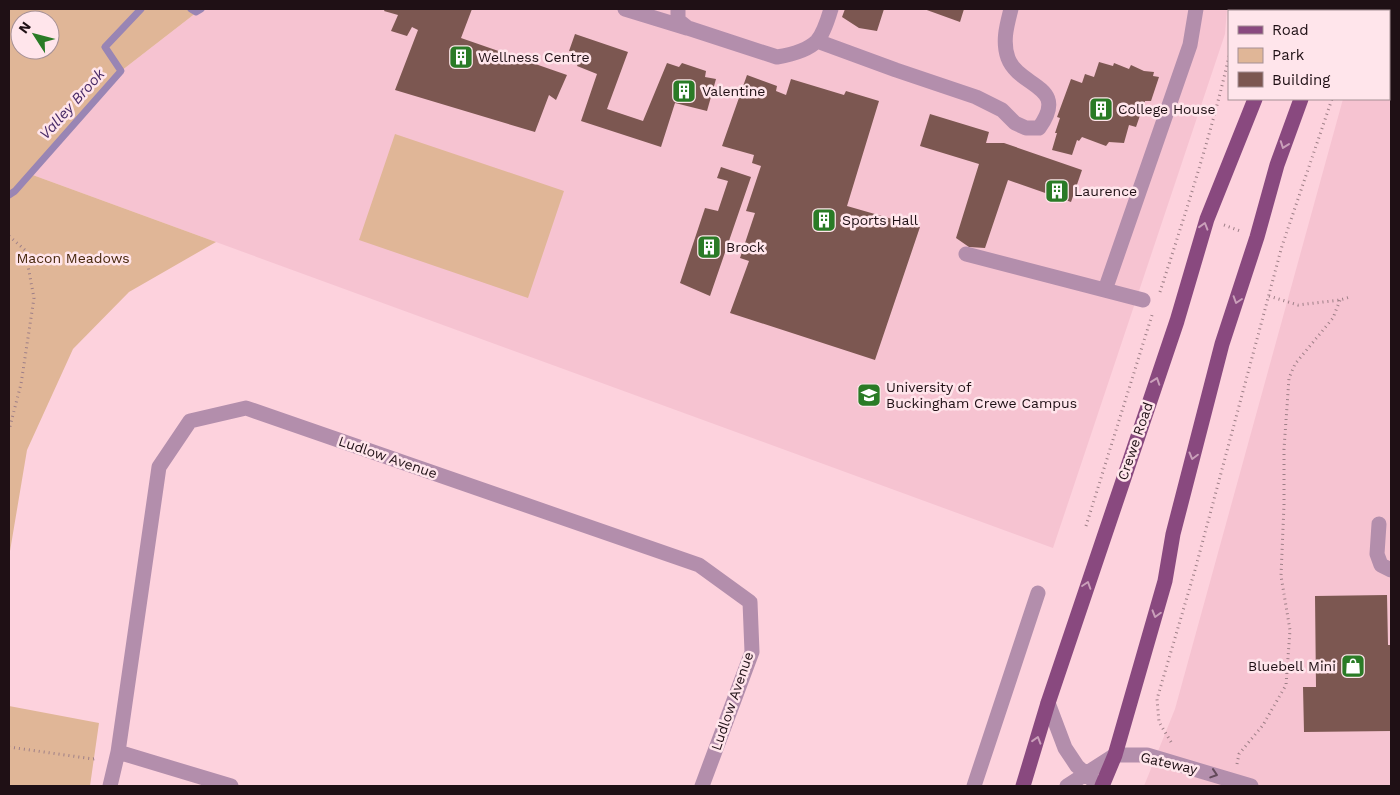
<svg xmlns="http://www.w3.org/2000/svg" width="1400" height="795" font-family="'Work Sans',sans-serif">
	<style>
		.built { fill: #f6c3d1 }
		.green { fill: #e0b697; fill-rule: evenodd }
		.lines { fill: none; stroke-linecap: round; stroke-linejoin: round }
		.stream { stroke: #9985b4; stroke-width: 7 }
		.building { fill: #7c5751 }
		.path { stroke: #9e7f87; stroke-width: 3; stroke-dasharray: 1 4; stroke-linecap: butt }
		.minor { stroke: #b38eac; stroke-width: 15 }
		.major { stroke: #89497f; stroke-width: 15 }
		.oneway { stroke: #ca9fba }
		.oneway2 { stroke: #624959 }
		.labels { text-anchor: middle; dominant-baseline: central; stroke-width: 5; stroke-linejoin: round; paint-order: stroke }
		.poi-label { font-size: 14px; fill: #1f1015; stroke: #ffe5eb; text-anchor: start }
		.park-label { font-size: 14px; fill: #47270c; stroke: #ffe5eb }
		.street-label { font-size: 14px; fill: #1f1015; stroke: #ffe5eb }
		.water-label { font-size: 15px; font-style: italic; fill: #4a2c68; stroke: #ffe5eb }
	</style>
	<rect width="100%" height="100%" fill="#fdd2dd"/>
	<path class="built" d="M201 9H1227L1225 34 1053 548 30 174 121 71Z
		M1374 9H1391V786H1144L1175 709 1343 99H1389V11H1373Z"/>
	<path class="green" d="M9 9H201L121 71 30 174 216 242 129 292 73 349 27 450 9 557ZM20 20H50V50H20Z
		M395 134 564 191 528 298 359 240Z
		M9 706 99 723 90 786H9Z"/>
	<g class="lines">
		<path class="stream" d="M191 9 196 12 201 9
			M9 195 15 191 121 71 105 47 141 9"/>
	</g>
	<path class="building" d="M385 9H472L461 38 567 75 556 100 549 95 535 132 395 90 418 30 412 27 407 36 391 31 398 15 384 11Z
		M845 9H884L877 31 859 28 842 17Z
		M924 9H964L960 22Z
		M575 34 628 52 607 109 643 121 667 63 679 67 682 63 706 71 705 77 716 79 707 111 675 103 661 147 581 121 597 74 577 66 581 54 569 51Z
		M1099 62 1113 66 1114 63 1129 69 1131 65 1144 71 1154 72 1153 76 1159 77 1151 101H1145L1136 127 1129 125 1124 143 1109 142 1106 146 1082 137 1079 141 1077 140 1072 155 1052 150 1057 133H1055L1060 118 1057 117 1071 79 1082 83 1085 74 1094 77Z
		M747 75 777 86 776 91 786 95 791 79 844 95 846 91 879 101 847 206 920 227 875 360 730 313 749 261 740 258 755 213 746 211 761 166 752 163 754 155 722 146Z
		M930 114 989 132 986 143H1004L1082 170 1071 202 1008 180 985 248 969 247 956 238 979 164 920 146Z
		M721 167 751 177 710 296 680 283 705 208 718 211 728 181 717 178Z
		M1387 595 1388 645H1391V731L1304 732 1303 687H1316L1315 596Z"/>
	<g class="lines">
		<path class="path" d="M1238 11 1239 9
			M1357 11 1358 9
			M1224 225 1240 231
			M9 236 25 250 34 298 21 384 9 430
			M1160 292C1185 214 1211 136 1229 56
			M1269 296 1298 305 1340 300 1350 297
			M1086 526 1152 315
			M1171 742 1159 722 1157 699 1195 570 1282 246 1332 99
			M9 747 93 759 97 758
			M1237 764 1239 754 1263 725 1286 685 1290 630 1281 576 1284 505V449L1289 378 1295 364 1333 318 1340 300"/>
		<path class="minor" d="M625 9 687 28
			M678 9V20L688 28 777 57C789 55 808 50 817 41 824 33 828 19 831 9
			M817 41 896 70 976 97 1002 110 1015 123 1026 128H1039C1070 85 1019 88 1008 58 1002 41 1007 25 1011 9
			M966 254 1143 300
			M1105 290 1190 45 1196 9
			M1379 524 1377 554 1381 565 1391 570
			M1048 703 1065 748 1077 766 1099 786
			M118 752 231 786
			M110 786 118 752 159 467 190 421 246 408 699 565 750 602 752 652 702 786
			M974 786 1038 593
			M1067 786 1115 755H1147L1251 786"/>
		<path class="major" d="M1292 11 1293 9
			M1331 11 1332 9
			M1023 786 1048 703 1177 321 1207 219 1255 99
			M1102 786 1115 755 1165 581 1173 534 1222 344 1257 237 1277 165 1301 99"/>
	</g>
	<defs><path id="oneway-chevron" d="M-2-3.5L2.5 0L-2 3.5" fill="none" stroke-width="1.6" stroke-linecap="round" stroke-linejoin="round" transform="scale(1.25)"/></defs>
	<g class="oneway">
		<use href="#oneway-chevron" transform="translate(1284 145) rotate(110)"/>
		<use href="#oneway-chevron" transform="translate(1204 226) rotate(-73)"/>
		<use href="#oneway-chevron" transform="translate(1237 300) rotate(108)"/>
		<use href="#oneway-chevron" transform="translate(1156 381) rotate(-71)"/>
		<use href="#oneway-chevron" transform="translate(1193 456) rotate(105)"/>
		<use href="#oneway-chevron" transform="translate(1087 585) rotate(-72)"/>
		<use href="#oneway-chevron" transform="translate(1156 614) rotate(106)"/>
		<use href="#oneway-chevron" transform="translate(1037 740) rotate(-73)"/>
	</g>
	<use class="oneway2" href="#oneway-chevron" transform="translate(1214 774) rotate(18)"/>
	<defs>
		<g id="building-square" transform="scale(1.25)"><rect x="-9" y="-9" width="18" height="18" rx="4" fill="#2a7b26" stroke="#ffe5eb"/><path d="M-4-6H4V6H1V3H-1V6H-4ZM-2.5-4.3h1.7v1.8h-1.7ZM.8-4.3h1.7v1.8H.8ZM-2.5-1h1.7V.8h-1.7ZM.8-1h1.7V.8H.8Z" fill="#fff"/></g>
		<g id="university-square" transform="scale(1.25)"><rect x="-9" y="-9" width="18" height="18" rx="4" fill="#2a7b26" stroke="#ffe5eb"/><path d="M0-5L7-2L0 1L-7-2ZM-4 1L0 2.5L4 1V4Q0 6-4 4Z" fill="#fff"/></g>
		<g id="shop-square" transform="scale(1.25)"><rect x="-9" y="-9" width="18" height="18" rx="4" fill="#2a7b26" stroke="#ffe5eb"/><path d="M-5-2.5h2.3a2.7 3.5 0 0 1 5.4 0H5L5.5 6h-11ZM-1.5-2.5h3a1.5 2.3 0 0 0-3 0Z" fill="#fff"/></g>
	</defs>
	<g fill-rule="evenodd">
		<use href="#building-square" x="461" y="57"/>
		<use href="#building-square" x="684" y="91"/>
		<use href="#building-square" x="1101" y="109"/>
		<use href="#building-square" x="1057" y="191"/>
		<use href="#building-square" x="824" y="220"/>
		<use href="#building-square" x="709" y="247"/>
		<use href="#university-square" x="869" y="395"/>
		<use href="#shop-square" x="1353" y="666"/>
	</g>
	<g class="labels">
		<g class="poi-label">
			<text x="478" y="57">Wellness Centre</text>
			<text x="702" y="91">Valentine</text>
			<text x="1118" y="109">College House</text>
			<text x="1074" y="191">Laurence</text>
			<text x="842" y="220">Sports Hall</text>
			<text x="726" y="247">Brock</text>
			<text x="886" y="387">University of<tspan x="886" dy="16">Buckingham Crewe Campus</tspan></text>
			<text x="1336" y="666" text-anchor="end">Bluebell Mini</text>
		</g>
		<g class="park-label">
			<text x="73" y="258">Macon Meadows</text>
		</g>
		<g class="street-label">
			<text transform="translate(1135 441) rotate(-71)">Crewe Road</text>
			<text transform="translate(388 457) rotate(19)">Ludlow Avenue</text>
			<text transform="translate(732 701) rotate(-71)">Ludlow Avenue</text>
			<text transform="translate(1169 763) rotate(13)">Gateway</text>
		</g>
		<g class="water-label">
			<text transform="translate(72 104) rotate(-48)">Valley Brook</text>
		</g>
	</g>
	<rect width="1400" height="795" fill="none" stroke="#1f1015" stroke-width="20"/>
	<rect x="1228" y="10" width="162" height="90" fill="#ffe5eb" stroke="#a59095"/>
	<rect x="1238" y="26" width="25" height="8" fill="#89497f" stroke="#a59095"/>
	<text x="1272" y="35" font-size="15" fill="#1f1015">Road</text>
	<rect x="1238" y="48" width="25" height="15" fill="#e0b697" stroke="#a59095"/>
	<text x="1272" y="60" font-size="15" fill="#1f1015">Park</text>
	<rect x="1238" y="72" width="25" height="15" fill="#7c5751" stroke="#a59095"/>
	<text x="1272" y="85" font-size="15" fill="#1f1015">Building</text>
	<g transform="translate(35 35) rotate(306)"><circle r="24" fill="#ffe5eb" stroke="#a59095"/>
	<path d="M0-4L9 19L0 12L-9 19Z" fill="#2a7b26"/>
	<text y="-8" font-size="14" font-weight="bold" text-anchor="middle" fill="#1f1015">N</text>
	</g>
</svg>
